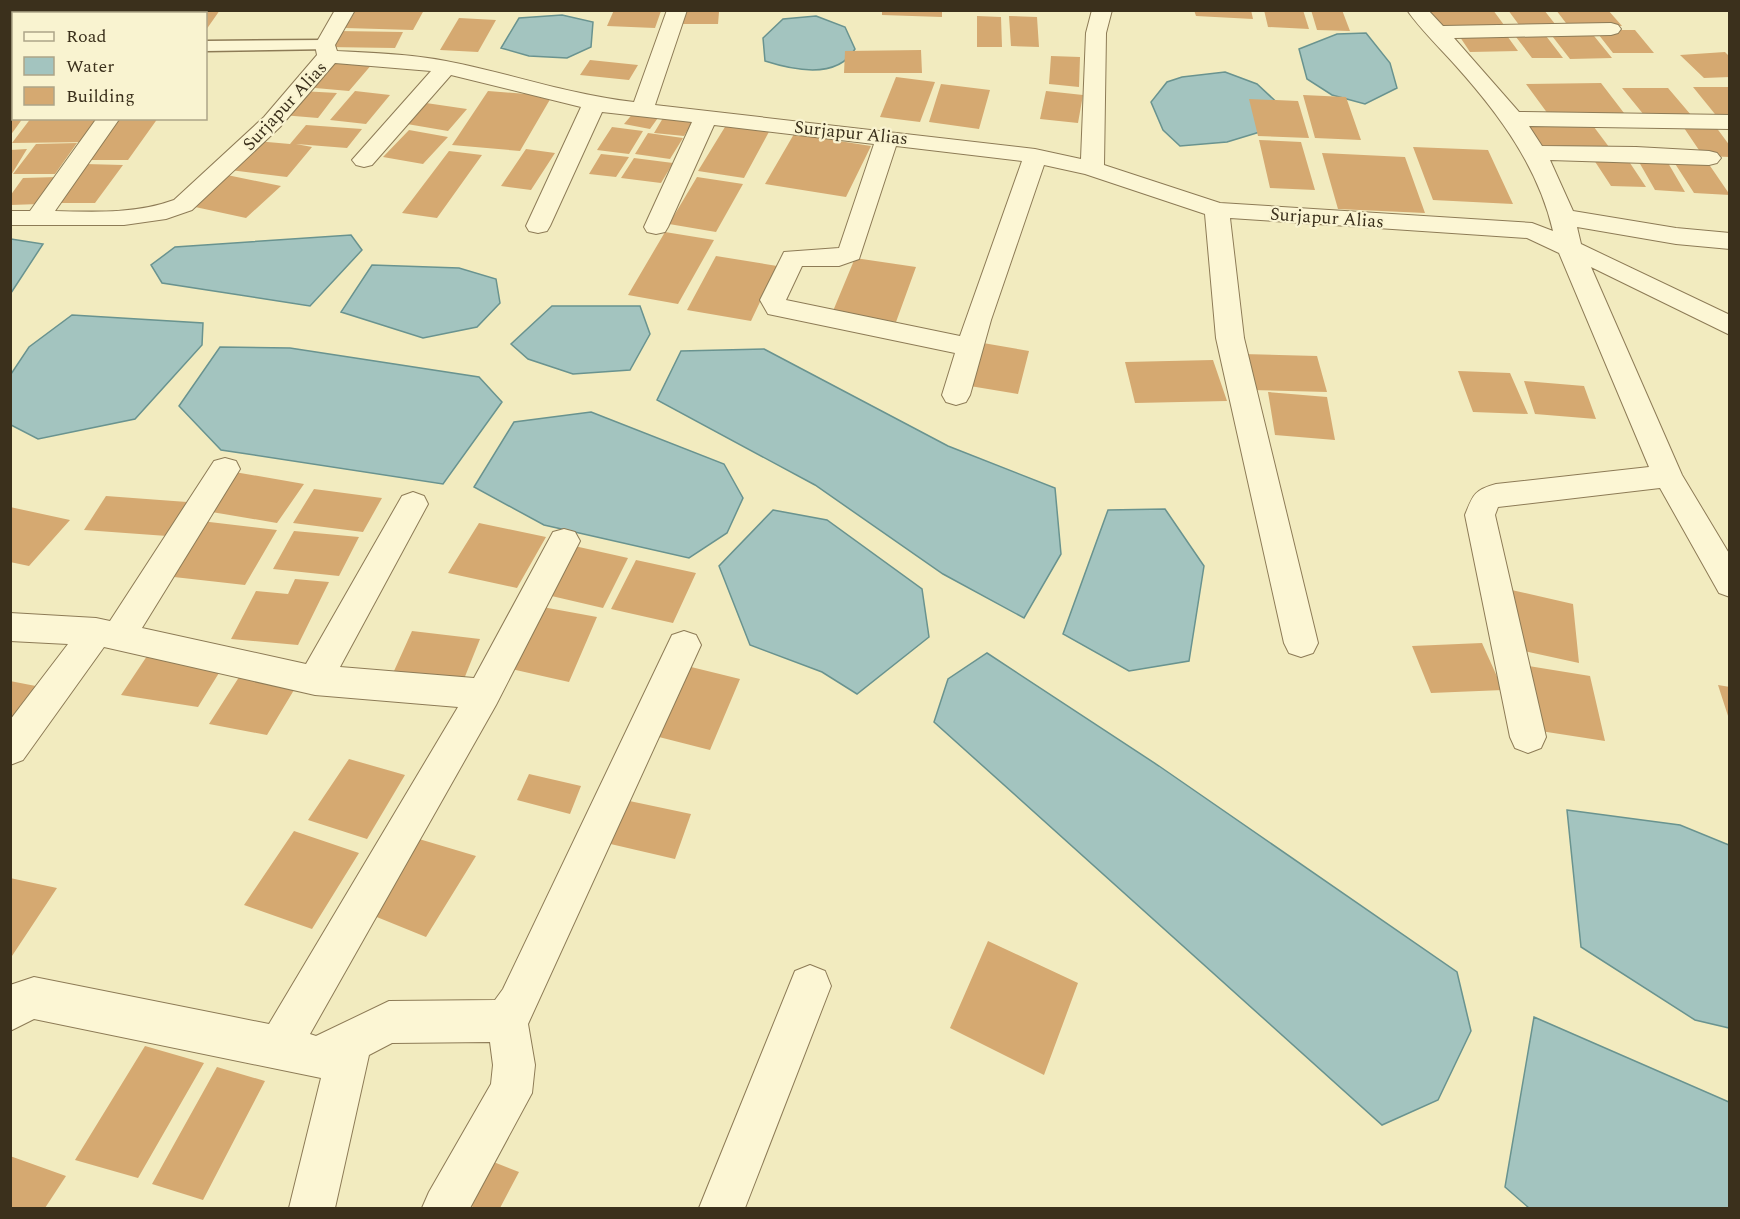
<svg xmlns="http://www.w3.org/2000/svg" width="1740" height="1219" font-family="Spectral,serif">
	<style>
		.water { fill: #a3c4bf; stroke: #69938f; stroke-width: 1.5 }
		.building { fill: #d5a971 }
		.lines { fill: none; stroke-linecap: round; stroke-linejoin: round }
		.lane-casing { stroke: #8d7b56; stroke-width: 3 }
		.street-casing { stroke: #8d7b56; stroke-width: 2 }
		.lane { fill: #fcf6d4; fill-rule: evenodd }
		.street { fill: #fcf6d4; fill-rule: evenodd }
		.labels { text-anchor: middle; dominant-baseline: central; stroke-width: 4.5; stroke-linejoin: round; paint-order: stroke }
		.far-street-label { font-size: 18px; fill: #3b301c; stroke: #f9f3d0 }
	</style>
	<rect width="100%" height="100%" fill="#f2ebbf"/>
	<path class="water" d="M562 15 593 22 591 47 567 58 529 56 501 48 519 18Z
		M816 16 845 27 855 49C837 80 793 70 765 61L763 38 783 19Z
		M1366 33 1390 63 1397 88 1365 104 1332 95 1307 79 1299 49 1337 34Z
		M1225 72 1257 84 1284 109 1263 131 1227 142 1180 146 1163 130 1151 102 1167 82 1182 77Z
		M351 235 362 250 310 306 162 283 151 265 175 247Z
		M11 239 43 244 11 293 10 239Z
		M372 265 459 268 496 279 500 303 477 327 423 338 341 312Z
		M552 306H640L650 334 630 370 573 374 528 359 511 344Z
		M72 315 203 323 202 345 135 419 38 439 11 425V374L29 347Z
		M220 347 290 348 479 377 502 402 443 484 221 450 179 406Z
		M764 349 948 446 1055 488 1061 554 1024 618 943 574 815 485 657 400 681 351Z
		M591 412 724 464 743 498 727 533 689 558 544 525 474 487 514 422Z
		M1165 509 1204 566 1189 661 1129 671 1063 634 1108 510Z
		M773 510 827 520 922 589 929 637 857 694 822 672 750 645 719 566Z
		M987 653 1159 766 1457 972 1471 1031 1438 1100 1382 1125 934 722 948 679Z
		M1567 810 1680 825 1729 845V1028L1695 1020 1581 947Z
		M1534 1017 1729 1102V1208H1529L1505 1187Z"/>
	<path class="building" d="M25 10H111L109 14H22Z
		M122 10H156L154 14H120Z
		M168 10H220L206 30V14H166Z
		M356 10H424L413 30 345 28Z
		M614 10H654L661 11 655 28 607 26Z
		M882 10H942V17L882 15Z
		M1194 10H1251L1253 19 1196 16Z
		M1264 10H1303L1309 29 1268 27Z
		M1311 10H1342L1350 31 1317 30Z
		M1426 10H1493L1504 25H1436Z
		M1508 10H1544L1559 29H1522Z
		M1556 10H1608L1622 26 1569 27Z
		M685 12H719L718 24H683Z
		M977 16 1001 17 1002 47H977Z
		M1009 16 1037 17 1039 47 1011 46Z
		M459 18 496 20 478 52 440 50Z
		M1595 30H1635L1654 53H1613Z
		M337 31 403 32 395 48 327 47Z
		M1590 31 1612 58 1570 59 1549 32Z
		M1543 32 1563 58H1532L1513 33Z
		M1505 33 1518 51 1470 52 1458 34Z
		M921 50 922 73H844L845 51Z
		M1725 52 1730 57V77L1704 78 1680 55Z
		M1051 56 1080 57 1079 87 1049 84Z
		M330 59 373 63 349 91 304 87Z
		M590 60 638 65 629 80 580 75Z
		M10 61H14V111H10Z
		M896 77 935 82 920 122 880 117Z
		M1601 83 1624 113 1548 114 1526 84Z
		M941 84 990 90 979 129 929 122Z
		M1693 87H1730V119H1719Z
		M1622 88H1668L1691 115H1644Z
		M301 91 337 93 318 118 282 115Z
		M355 91 390 95 366 124 330 120Z
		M488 91 552 96 520 151 452 145Z
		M1046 91 1083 95 1078 123 1040 119Z
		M1303 95 1346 97 1361 140 1315 138Z
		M1249 99 1298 101 1309 138 1258 136Z
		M426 103 467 109 448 131 407 124Z
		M635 111 660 115 650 129 624 124Z
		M10 113H14V118H23L10 136Z
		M31 118H103L87 142 12 143Z
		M119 118H158L128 160H88Z
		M663 118 693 121 684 136 654 133Z
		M728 122 771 128 744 178 698 171Z
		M1680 122 1713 123 1730 146V157L1703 156Z
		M1591 123 1612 151 1543 152 1523 124Z
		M306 125 362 129 347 148 296 144 312 147 287 177 230 170 256 141 290 144Z
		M612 127 643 131 629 154 597 150Z
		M409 130 448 137 423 164 383 157Z
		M648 133 683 138 670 159 635 154Z
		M794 134 871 146 846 197 765 184Z
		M1259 140 1301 142 1315 190 1270 188Z
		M77 143 55 174H13L36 144Z
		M1413 147 1488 150 1513 204 1433 200Z
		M27 149 10 177V150Z
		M526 149 555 153 531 190 501 186Z
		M449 151 482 155 437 218 402 213Z
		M1322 153 1405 157 1425 213 1338 209Z
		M601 154 629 157 616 177 589 174Z
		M1635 155 1664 156 1685 192 1655 190Z
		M1592 157H1626L1646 187 1611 186Z
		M634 158 673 163 661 183 621 178Z
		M1672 159 1706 160 1730 195 1694 193Z
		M85 164 123 165 95 203H57Z
		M222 174 281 186 246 218 186 205Z
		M57 177 40 204 10 205V196L23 178Z
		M697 177 743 184 716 232 669 224Z
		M665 232 714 240 678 304 628 295Z
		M716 256 777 266 751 321 687 310Z
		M855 258 916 267 896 322 833 311Z
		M983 343 1029 351 1018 394 970 386Z
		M1242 354 1317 356 1327 392 1251 390Z
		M1213 360 1227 401 1135 403 1125 362Z
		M1458 371 1510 373 1528 414 1473 412Z
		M1524 381 1584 386 1596 419 1535 414Z
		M1268 392 1327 397 1335 440 1275 435Z
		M229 471 304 484 277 523 200 510Z
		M314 489 382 498 363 532 293 523Z
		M106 496 187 502 167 536 84 530Z
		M10 507 70 520 29 566 10 562Z
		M201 521 277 530 245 585 165 576Z
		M479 523 546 537 517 588 448 573Z
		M294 531 359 537 339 576 273 569Z
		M570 545 628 558 603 608 543 594Z
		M636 560 696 573 673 623 611 609Z
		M295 579 329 582 298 645 231 639 256 591 288 594Z
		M1507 589 1573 604 1579 663 1510 648Z
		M537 606 597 617 569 682 503 667Z
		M412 631 480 639 464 679 394 671Z
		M1482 643 1503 690 1431 693 1412 646Z
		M147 656 222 668 198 707 121 695Z
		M1522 665 1590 676 1605 741 1534 730Z
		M687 666 740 679 710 750 655 736Z
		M241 674 297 685 267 735 209 724Z
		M10 681 46 688 10 735Z
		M1718 685 1730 687V719H1729Z
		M349 759 405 775 367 839 308 820Z
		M529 774 581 786 570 814 517 800Z
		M620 799 691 814 675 859 602 842Z
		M294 831 359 853 312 929 244 905Z
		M419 839 476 856 426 937 362 911Z
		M10 878 57 888 10 959Z
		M988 941 1078 983 1044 1075 950 1028Z
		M145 1046 204 1063 138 1178 75 1160Z
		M217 1067 265 1081 203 1200 152 1184Z
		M10 1156 66 1176 45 1208H10Z
		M481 1157 519 1172 500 1208H475L458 1199Z"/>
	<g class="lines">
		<g class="lane-casing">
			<path id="lane" d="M325 40 331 41 334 45 331 49 206 51V41Z
				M10 42H14V52H10Z"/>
		</g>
		<g class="street-casing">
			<path id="street" d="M10 10H22L20 14H14V18L10 19Z
				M335 10H355L335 45 337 51C373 53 410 54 446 61 509 73 570 95 634 102L667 10H687L655 105 1035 149 1081 159 1086 33 1092 10H1112L1106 33 1104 165 1220 203 1532 223 1553 231C1538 167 1500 115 1456 66 1440 48 1421 30 1407 10H1428L1443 26 1611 23 1618 25 1621 29 1618 33 1611 35 1454 38 1519 112 1730 115V129L1529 126 1542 146 1636 147 1709 151 1717 153 1721 158 1717 163 1709 165 1550 160 1573 211 1676 228 1730 233V249L1676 244 1577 227 1581 244 1730 315V335L1591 267 1682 475 1730 555V597L1719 593 1660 488 1498 507 1495 515 1546 737 1541 748 1528 753 1515 748 1510 737 1465 515C1473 495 1474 490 1496 484L1649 467 1559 253 1527 238 1230 218 1244 338 1318 643 1313 653 1301 657 1289 653 1284 643 1216 338 1205 214 1085 174 1044 165 991 320 970 395 966 402 956 405 946 402 942 395 955 353 768 314 760 300 784 252 839 248 874 144 714 125 668 227 665 232 656 234 647 232 644 227 692 122 602 112 550 226 547 231 538 233 529 231 526 226 581 107 451 75 372 165 364 167 356 165 352 160 431 71 335 63 280 127 192 210 166 219 124 225H10V211H30L97 118H120L55 211C94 212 136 214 174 200L264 117 317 55 315 45ZM896 146 1022 161 960 336 786 300 802 266H839L859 259Z
				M225 458 236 461 240 469 142 628 306 664 402 496 413 492 424 496 428 504 340 667 474 678 553 532 564 529 575 532 580 541 496 705 310 1034 316 1036 389 1001 495 1000 503 989 672 635 684 631 696 635 701 645 528 1024 535 1065 532 1093 470 1208H422L429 1192 491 1084 493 1065 490 1042 392 1043 369 1055 335 1208H289L321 1078 34 1019 10 1031V985L34 977 269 1024 458 707 315 695 104 647 23 760 10 765V720L68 644 10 641V613L96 618 110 621 214 461Z
				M810 965 825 971 831 986 745 1208H699L795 971Z"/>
		</g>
		<use href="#lane" class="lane"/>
		<use href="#street" class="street"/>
	</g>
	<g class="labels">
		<g class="far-street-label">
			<text transform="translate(285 106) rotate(-47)">Surjapur Alias</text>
			<text transform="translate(851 133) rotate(6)">Surjapur Alias</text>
			<text transform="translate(1327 218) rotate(4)">Surjapur Alias</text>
		</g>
	</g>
	<rect width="1740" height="1219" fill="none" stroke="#3b301c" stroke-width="24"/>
	<rect x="12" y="12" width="195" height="108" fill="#f9f3d0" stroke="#ada588" stroke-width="1.5"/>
	<rect x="24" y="32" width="30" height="9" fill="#fcf6d4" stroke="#ada588" stroke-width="1.5"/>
	<text x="66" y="42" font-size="18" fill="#3b301c">Road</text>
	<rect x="24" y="57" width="30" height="18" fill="#a3c4bf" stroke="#ada588" stroke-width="1.5"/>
	<text x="66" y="72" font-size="18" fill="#3b301c">Water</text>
	<rect x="24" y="87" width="30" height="18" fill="#d5a971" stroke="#ada588" stroke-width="1.5"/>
	<text x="66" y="102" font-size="18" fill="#3b301c">Building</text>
</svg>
